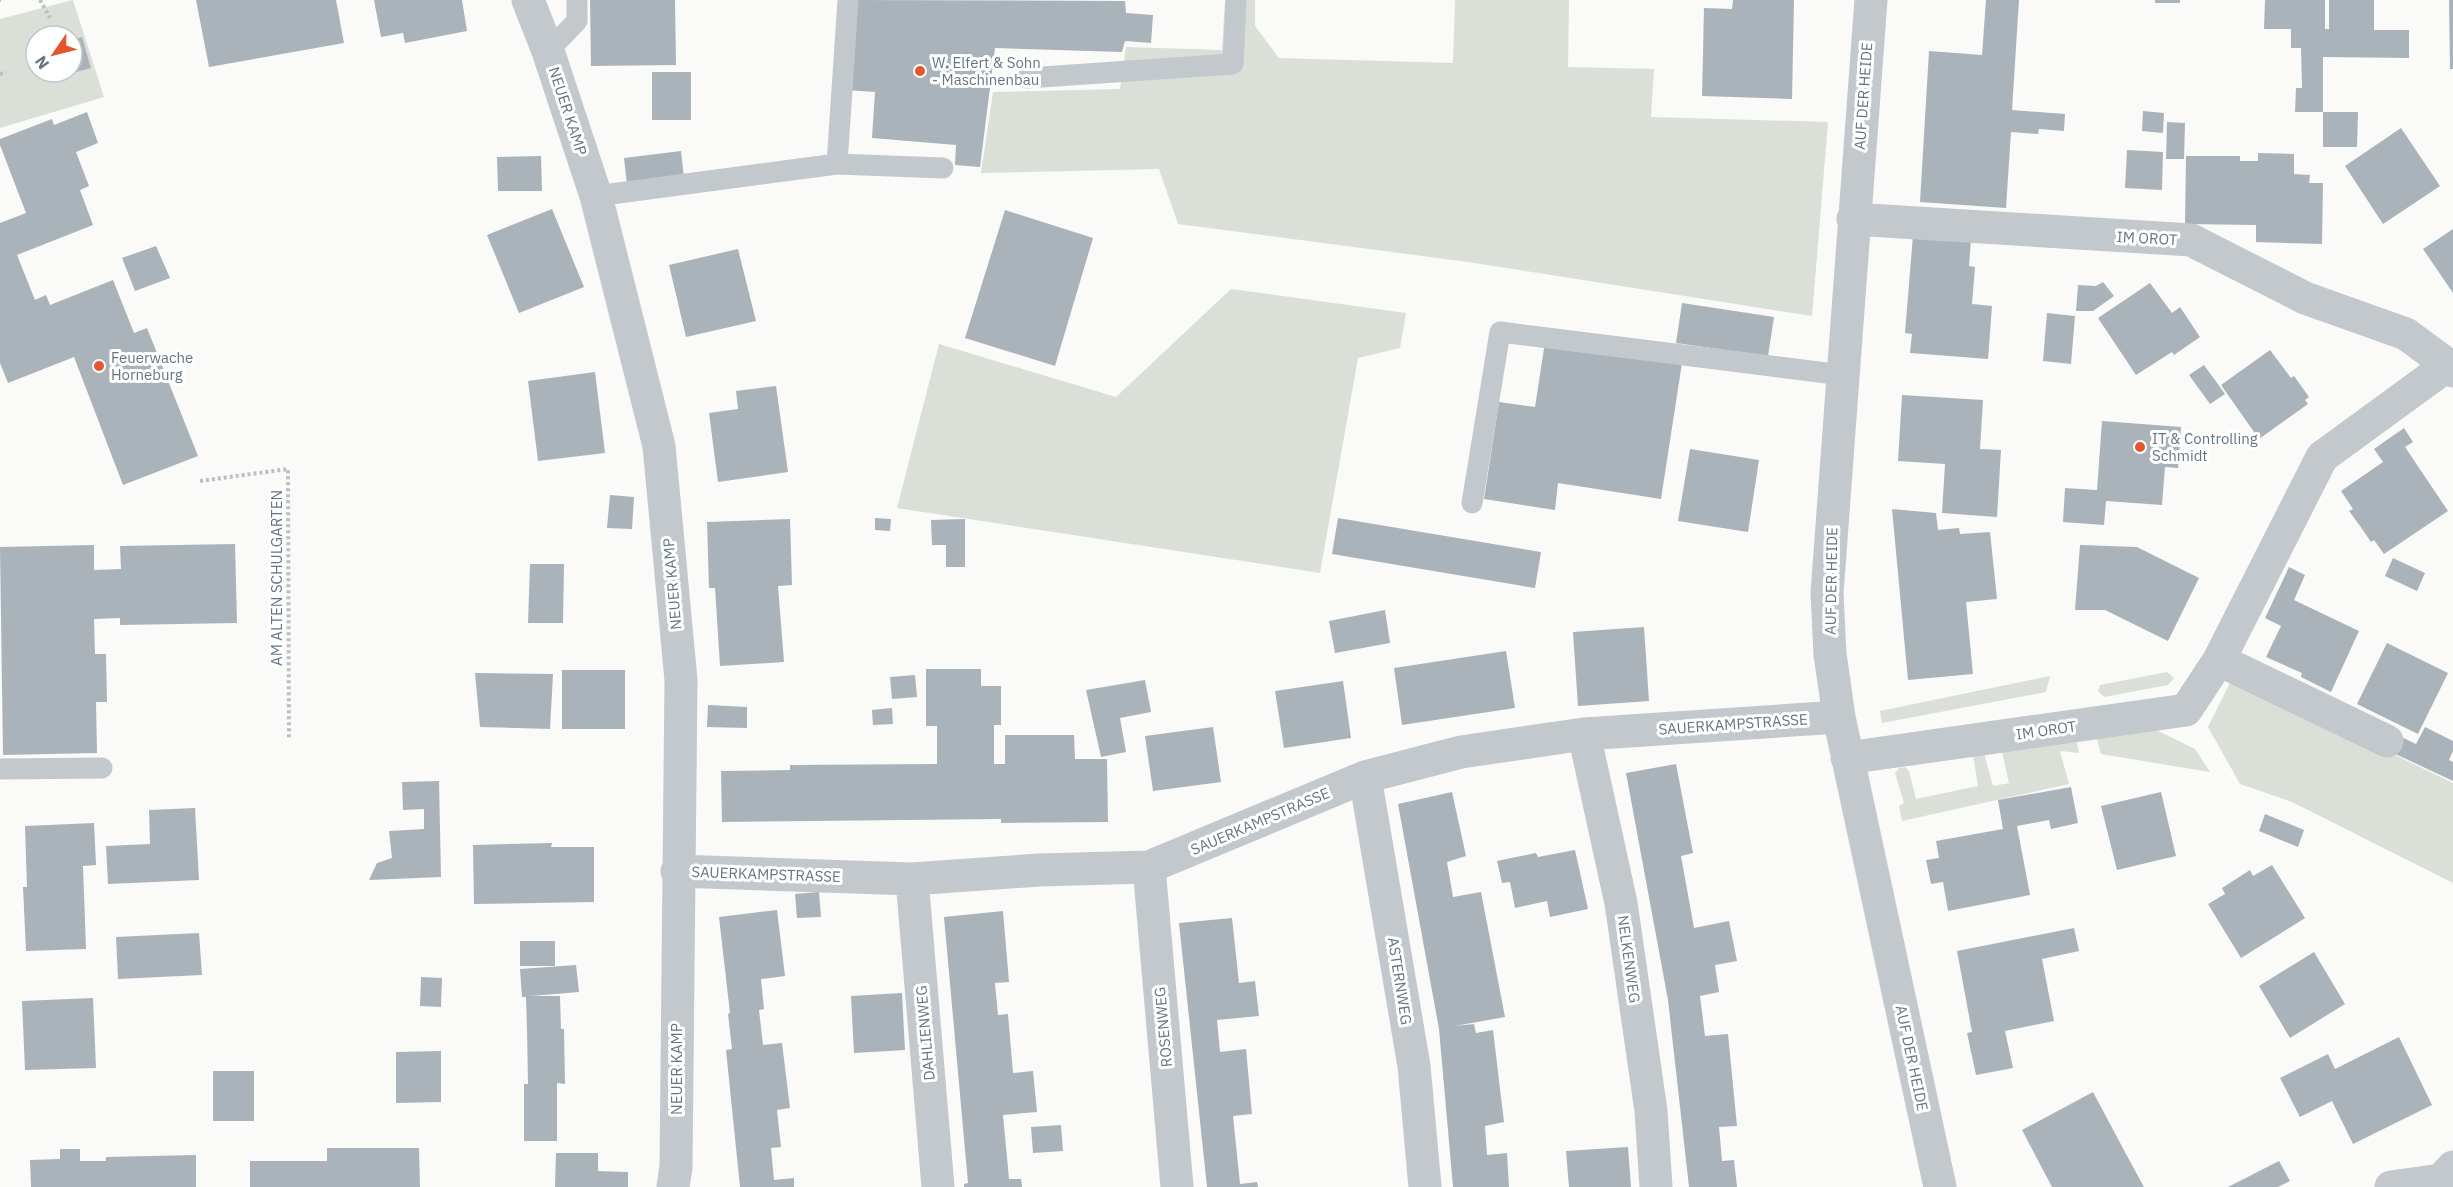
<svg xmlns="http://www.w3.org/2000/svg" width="2453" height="1187" font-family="'IBM Plex Sans',sans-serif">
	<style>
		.green { fill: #dadfd7; fill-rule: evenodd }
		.building { fill: #aab3b9 }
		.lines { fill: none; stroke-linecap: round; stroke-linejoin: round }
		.path { stroke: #bbbfc2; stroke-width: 4; stroke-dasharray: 3 3; stroke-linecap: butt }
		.lane { stroke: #c3c8cc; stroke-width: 21 }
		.street { stroke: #c3c8cc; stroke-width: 33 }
		.poi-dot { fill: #e4572e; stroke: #fff; stroke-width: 2 }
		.labels { text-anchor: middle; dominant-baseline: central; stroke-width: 6; stroke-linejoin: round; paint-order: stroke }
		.poi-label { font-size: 15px; fill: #657683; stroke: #fff; text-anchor: start }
		.street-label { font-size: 15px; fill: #657683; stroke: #fff }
	</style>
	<rect width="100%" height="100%" fill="#fafaf8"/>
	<path class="green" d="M73 0 104 97 0 128V19ZM36 36H72V72H36Z
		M1225 0H1255V26L1279 58 1453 63 1455 0H1569L1568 67 1654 69 1651 117 1828 122 1812 316 1468 262 1178 224 1159 169 981 173 993 92 1120 89 1126 47 1222 50Z
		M1231 289 1406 313 1400 348 1358 358 1320 573 897 508 939 344 1116 397Z
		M2167 672 2174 678 2168 685 2104 697 2098 691 2100 685Z
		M2050 676 2046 692 1882 723 1880 711Z
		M2233 677 2453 783V883L2292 802 2240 784 2208 727Z
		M2154 729 2195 749 2210 772 2101 754 2096 735Z
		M2076 738 2079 753 2060 751 2069 784 1902 821 1899 806 1904 803 1895 773 1899 768 1905 767 1909 771 1916 799 1978 786 1973 755 1984 753 1993 786 2009 783 2002 752Z"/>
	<path class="building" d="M196 0H336L344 43 209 67Z
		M374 0H462L467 31 405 43 403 33 381 37Z
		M590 0H675L676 65 591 66Z
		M854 0 1125 1 1126 13 1153 15 1151 43 1125 41 1122 52 995 48 980 167 955 165 956 145 872 138 875 92 846 90Z
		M1733 0H1794L1792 99 1702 96 1704 8 1732 9Z
		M1986 0H2019L2012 110 2065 114 2064 131 2039 129 2038 134 2011 132 2006 208 1920 202 1929 51 1982 55Z
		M2155 0H2180V3H2155Z
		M2265 0H2325V29H2329V0H2374V30H2409V58L2323 57V112H2295L2296 88H2302L2301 48H2291V29H2264Z
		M2449 0H2453V69H2450Z
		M82 37 91 68 72 73V40Z
		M652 72H691V120H652Z
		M2143 111 2164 113 2163 133 2142 131Z
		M87 112 98 143 76 152 89 186 80 190 93 225 17 255 35 300 46 295 50 305 113 280 134 333 147 328 198 456 123 485 74 357 8 383 0 363V223L26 213 0 145V139L52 119 54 125Z
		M2323 112H2358L2357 147H2323Z
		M2167 122 2185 123 2184 159H2166Z
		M2401 128 2440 186 2383 224 2345 166Z
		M2127 150 2163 152 2162 190 2125 188Z
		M681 151 684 178 627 185 624 158Z
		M2258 153 2294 154V174L2310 175 2309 183H2323L2322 244 2256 242V225L2185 224 2186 156H2240V161H2258Z
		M541 156 542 191H498L497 157Z
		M552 209 584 287 519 313 487 235Z
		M1005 210 1093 238 1055 366 965 338Z
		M2453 229V293L2423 249Z
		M1913 235 1971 239 1969 266 1975 267 1972 304 1992 306 1988 359 1910 353 1912 334 1905 333Z
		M156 246 170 278 135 291 122 258Z
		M738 249 756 321 686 337 669 265Z
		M2103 282 2114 296 2093 311H2076L2078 285 2096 286Z
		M2150 283 2172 313 2180 307 2200 337 2174 355 2172 352 2136 375 2098 318Z
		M1682 303 1774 317 1768 356 1676 343Z
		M2047 313 2075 316 2071 364 2043 361Z
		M1545 342 1682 363 1661 499 1558 483 1555 510 1484 499 1499 402 1535 407Z
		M2270 350 2291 378 2294 376 2309 397 2305 400 2308 404 2259 439 2221 385Z
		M2204 365 2225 394 2210 404 2189 375Z
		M595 372 605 453 538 461 528 381Z
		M776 386 788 472 718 482 709 413 738 409 736 391Z
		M1902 395 1983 400 1980 449 2001 450 1997 517 1942 513 1945 464 1898 461Z
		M2102 421 2181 427 2178 468 2165 467 2162 505 2106 501 2104 525 2063 522 2065 488 2097 490Z
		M2404 428 2413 442 2405 447 2448 511 2384 554 2374 540 2371 542 2360 526 2349 511 2353 509 2341 491 2383 462 2374 449Z
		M1690 449 1759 460 1748 532 1678 521Z
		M610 495 634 497 632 529 607 528Z
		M1892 509 1936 513 1938 530 1959 528 1960 534 1990 532 1997 599 1966 602 1973 674 1908 680Z
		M875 518 891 519 890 531 875 530Z
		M1338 518 1541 552 1535 588 1332 554Z
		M790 519 792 585 778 586 784 662 720 666 715 588H709L707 522Z
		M965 519V567H946V545H932L931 520Z
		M235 544 237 623 120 625V618L94 619 95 654H106L107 702H96L97 753 3 755 0 547 94 545V570L121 569 120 546Z
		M2080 545 2137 547 2199 578 2168 641 2105 610H2075Z
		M2393 558 2425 573 2417 591 2385 576Z
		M530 564H564L563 623H528Z
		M2289 567 2305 575 2294 600 2359 631 2331 692 2301 677 2302 673 2266 657 2281 626 2265 618Z
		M1385 610 1390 643 1335 653 1329 621Z
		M1644 627 1649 701 1578 706 1573 632Z
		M2387 643 2448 673 2418 734 2357 704Z
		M1506 651 1515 708 1402 725 1394 668Z
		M926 669H981V686H1001V725H994V764H1005V735H1074L1075 759H1107L1108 822 1001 823V819L722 822 721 771 790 770V765L937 764V726H926Z
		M562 670H625V729H562Z
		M475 673 553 674 550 729 480 727Z
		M915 675 917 697 892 699 890 677Z
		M1145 680 1151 712 1120 718 1126 752 1101 757 1086 690Z
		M1343 681 1351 738 1284 748 1275 691Z
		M708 705 747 707V728L707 727Z
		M892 708 893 724 873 725 872 710Z
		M1213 727 1221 782 1153 791 1145 736Z
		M2425 727 2453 741V751L2449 760 2453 762V781L2389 751 2397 735 2416 744Z
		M1676 764 1693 853 1681 856 1694 928 1729 921 1737 961 1715 965 1719 992 1700 996 1705 1036 1728 1034 1737 1126 1719 1127 1722 1161 1734 1160 1737 1187H1689L1668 1000 1626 773Z
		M439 781 441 877 369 880 377 863 392 858 389 831 424 829V809L403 810 402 782Z
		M2071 787 2078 823 2051 829 2049 820 2017 826 2030 895 1948 911 1943 882 1931 884 1926 860 1939 858 1936 841 2003 829 1998 800Z
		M1452 792 1466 856 1447 862 1453 897 1481 892 1505 1017 1455 1026 1474 1024 1476 1033 1493 1030 1504 1122 1485 1126 1487 1155 1507 1153 1509 1187H1453L1439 1029 1398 804Z
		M2161 792 2176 856 2117 870 2101 806Z
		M195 808 199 880 108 884 106 846 150 844 149 810Z
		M2265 814 2304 830 2298 847 2259 831Z
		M94 823 96 865 83 866 86 949 26 951 23 887H27L25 826Z
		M552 843 551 847H594V902L474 904 473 845Z
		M1575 850 1588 909 1550 917 1547 901 1515 908 1510 882 1502 883 1497 861 1536 853 1538 857Z
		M2272 865 2305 918 2241 958 2208 904 2225 894 2222 888 2250 870 2253 876Z
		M819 892 821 917 797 918 795 894Z
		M777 910 785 976 761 979 764 1009 759 1010 763 1045 782 1043 790 1108 777 1110 781 1147 771 1148 774 1180 794 1178V1187H740L726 1050 732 1049 728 1014 730 1013 719 917Z
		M1003 911 1009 982 995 983 998 1015 1008 1014 1013 1073 1033 1071 1037 1112 1003 1115 1009 1179H1021L1022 1187H964V1184L968 1183 944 917Z
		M1232 918 1239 983 1255 981 1259 1016 1217 1020 1220 1052 1246 1049 1252 1114 1233 1116 1240 1184 1257 1182 1258 1187H1207L1179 923Z
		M2074 928 2079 951 2042 959 2054 1021 2005 1031 2013 1068 1976 1075 1967 1033 1972 1032 1957 951Z
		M199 933 202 975 118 979 116 937Z
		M520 941H555V966H520Z
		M2314 952 2345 1004 2290 1038 2259 986Z
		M576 965 579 992 531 996H560L561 1029H564L565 1084 557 1083V1141H524V1084H528L527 1029 526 997H522L520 969Z
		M421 977 442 978 441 1007 420 1006Z
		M902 993 905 1050 854 1053 851 996Z
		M93 998 96 1068 25 1070 22 1001Z
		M2399 1037 2432 1105 2353 1144 2332 1101 2300 1117 2280 1078 2328 1054 2335 1069Z
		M441 1051V1102L396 1103V1052Z
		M213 1071H254V1121H213Z
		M2093 1092 2126 1154 2144 1187H2052L2022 1130Z
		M1061 1125 1063 1151 1033 1153 1031 1127Z
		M1628 1147 1631 1187H1569L1566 1151Z
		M327 1148H419L420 1187H250V1161H327Z
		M60 1149H80V1161H106V1157L196 1155V1187H31L30 1160 60 1159Z
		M556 1153H598V1171L628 1172V1187H555Z
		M2279 1161 2290 1181 2278 1187H2228Z"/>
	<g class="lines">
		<path class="path" d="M0 0H1
			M40 0 50 18
			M0 74 6 72
			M200 481 288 469 289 740"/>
		<path class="lane" d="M548 51 577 21V0
			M1027 78 1233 64 1236 0
			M837 164 848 0
			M596 196 837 164 943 168
			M1472 503 1500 332 1842 375
			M0 769 102 768"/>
		<path class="street" d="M528 0 548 51 596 196 659 446 681 680 676 1167 673 1187
			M1871 0 1827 593 1830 654 1839 717 1940 1187
			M1853 219 2191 240 2305 298 2406 334 2448 365
			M2219 660 2387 741
			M1584 734 1621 903 1651 1111 1656 1187
			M1847 758 2186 710 2219 660 2322 457 2448 365 2453 371
			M1365 777 1414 1066 1425 1187
			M1149 867 1177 1187
			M677 871 912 879 1039 870 1149 867 1365 777 1461 752 1584 734 1839 717
			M912 879 938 1187
			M2391 1187 2441 1180 2453 1167"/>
	</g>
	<g class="poi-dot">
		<circle cx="920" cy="71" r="6"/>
		<circle cx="99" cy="366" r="6"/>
		<circle cx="2140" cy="447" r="6"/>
	</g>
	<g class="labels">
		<g class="poi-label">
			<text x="932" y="62">W. Elfert &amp; Sohn<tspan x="932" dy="17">- Maschinenbau</tspan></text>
			<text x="111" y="357">Feuerwache<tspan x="111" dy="17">Horneburg</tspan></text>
			<text x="2152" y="438">IT &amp; Controlling<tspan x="2152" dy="17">Schmidt</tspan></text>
		</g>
		<g class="street-label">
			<text transform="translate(1863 96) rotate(-86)">AUF DER HEIDE</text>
			<text transform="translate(568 111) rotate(72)">NEUER KAMP</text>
			<text transform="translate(2147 238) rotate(3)">IM OROT</text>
			<text transform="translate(276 578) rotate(-90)">AM ALTEN SCHULGARTEN</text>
			<text transform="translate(1831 581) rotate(-89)">AUF DER HEIDE</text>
			<text transform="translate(672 584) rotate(-95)">NEUER KAMP</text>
			<text transform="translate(1733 724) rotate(-4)">SAUERKAMPSTRASSE</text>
			<text transform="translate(2046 730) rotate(-8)">IM OROT</text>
			<text transform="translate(1260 821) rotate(-23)">SAUERKAMPSTRASSE</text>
			<text transform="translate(766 874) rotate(2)">SAUERKAMPSTRASSE</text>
			<text transform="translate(1629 959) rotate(82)">NELKENWEG</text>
			<text transform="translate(1400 981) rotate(81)">ASTERNWEG</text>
			<text transform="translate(1163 1027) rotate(-95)">ROSENWEG</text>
			<text transform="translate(925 1033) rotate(-95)">DAHLIENWEG</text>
			<text transform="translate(1912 1058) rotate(78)">AUF DER HEIDE</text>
			<text transform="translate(676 1069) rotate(-90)">NEUER KAMP</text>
		</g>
	</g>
	<g transform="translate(54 54) rotate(235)"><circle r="28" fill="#ffffff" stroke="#c1c8cd" stroke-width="1.5"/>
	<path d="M0-4.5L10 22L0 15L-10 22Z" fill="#e4572e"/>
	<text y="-9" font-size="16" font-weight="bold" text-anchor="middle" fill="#657683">N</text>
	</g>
</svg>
